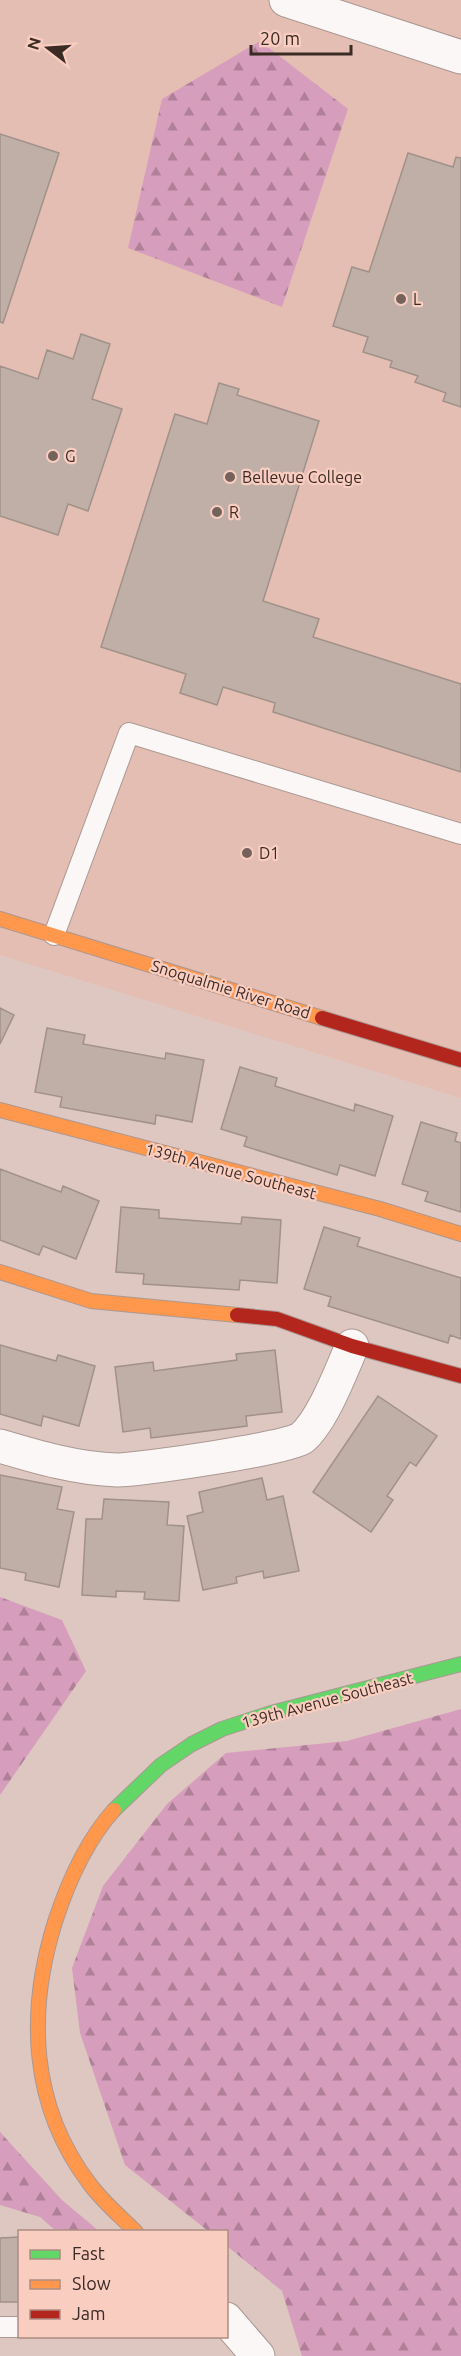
<svg xmlns="http://www.w3.org/2000/svg" width="461" height="2356" font-family="Ubuntu,sans-serif">
	<style>
		.built { fill: #e5beb3 }
		.forest { fill: url(#forest-firs) }
		.building { fill: #c0afa7; stroke: #a09189; stroke-width: 1.5 }
		.lines { fill: none; stroke-linecap: round; stroke-linejoin: round }
		.lane-casing { stroke: #aa9893; stroke-width: 22 }
		.street-casing { stroke: #aa9893; stroke-width: 35 }
		.fast-casing { stroke: #aa9893; stroke-width: 16 }
		.slow-casing { stroke: #aa9893; stroke-width: 16 }
		.jam-casing { stroke: #aa9893; stroke-width: 16 }
		.lane { stroke: #faf7f6; stroke-width: 20 }
		.street { stroke: #faf7f6; stroke-width: 33 }
		.fast { stroke: #63d668; stroke-width: 14 }
		.slow { stroke: #ff974d; stroke-width: 14 }
		.jam { stroke: #b3261e; stroke-width: 14 }
		.poi-dot { fill: #74625b; stroke: #f9cdc0; stroke-width: 2 }
		.labels { text-anchor: middle; dominant-baseline: central; stroke-width: 4.5; stroke-linejoin: round; paint-order: stroke }
		.poi-label { font-size: 16px; fill: #3b2b25; stroke: #f9cdc0; text-anchor: start }
		.street-label { font-size: 16px; fill: #3b2b25; stroke: #f9cdc0 }
	</style>
	<defs>
		<pattern id="forest-firs" width="22" height="20" patternUnits="userSpaceOnUse" patternTransform="scale(1.5)"><rect width="22" height="20" fill="#d79dbd"/><path d="M5 1l3.5 6h-7zM16 11l3.5 6h-7z" fill="#b08099"/></pattern>
	</defs>
	<rect width="100%" height="100%" fill="#dec7c0"/>
	<path class="built" d="M0 0H461V1098L0 955Z"/>
	<path class="forest" d="M260 41 348 109 282 307 128 248 162 99Z
		M0 1597 62 1620 86 1671 0 1795Z
		M461 1709V2356H302L282 2291 227 2246 226 2232 208 2231 125 2165 80 2033 72 1968 103 1886 167 1804 226 1753 347 1741Z
		M0 2132 62 2200 99 2231H56L40 2217 0 2205Z"/>
	<path class="building" d="M0 134 59 153 3 323 0 322Z
		M408 153 453 167 456 157 461 158V407L443 401 446 393 415 382 418 376 390 367 392 361 363 352 368 337 333 326 352 267 369 272Z
		M81 334 110 344 92 399 122 409 88 511 68 504 58 535 0 516V366L38 379 47 350 73 359Z
		M219 383 239 389 237 395 319 421 263 601 319 619 313 637 461 684V772L273 712 275 703 223 687 217 705 180 693 186 674 101 647 175 414 207 424Z
		M0 1008 14 1015 0 1044Z
		M47 1028 85 1035 83 1044 165 1059 166 1053 204 1060 192 1122 156 1115 155 1124 60 1107 62 1097 35 1092Z
		M240 1067 277 1078 275 1086 354 1111 355 1104 393 1116 375 1176 340 1165 337 1175 244 1146 247 1137 221 1129Z
		M421 1122 457 1133 455 1141 461 1143V1212L425 1201 428 1192 402 1184Z
		M0 1169 61 1192 63 1186 99 1201 76 1259 43 1246 39 1255 0 1240Z
		M121 1207 159 1210V1218L241 1224 242 1217 281 1220 277 1283 240 1280 239 1290 143 1284 144 1274 116 1272Z
		M324 1227 360 1238 357 1246 461 1278V1339L450 1335 448 1343 328 1306 331 1297 304 1289Z
		M0 1345 56 1361 58 1355 95 1366 79 1426 43 1416 41 1426 0 1414Z
		M275 1350 282 1412 246 1416 247 1426 151 1438 150 1428 123 1432 115 1367 153 1362 154 1371 237 1360 236 1354Z
		M378 1396 437 1436 416 1466 410 1462 387 1496 393 1500 371 1532 313 1492Z
		M0 1475 62 1487 57 1509 74 1512 59 1587 25 1580 26 1573 0 1568Z
		M262 1478 267 1500 283 1496 299 1571 264 1578 263 1571 236 1577 237 1583 203 1590 187 1516 203 1512 199 1492Z
		M104 1499 169 1502 167 1525 184 1526 179 1601 144 1599 145 1592 116 1591V1597L82 1595 86 1519H102Z
		M20 2237V2302H0V2238Z"/>
	<g class="lines">
		<g class="lane-casing">
			<path id="lane" d="M54 935 129 733 461 834
				M0 2327H20"/>
		</g>
		<g class="street-casing">
			<path id="street" d="M286 0 461 57
				M0 1446C37 1457 78 1469 117 1470 138 1470 291 1448 302 1438 323 1420 341 1371 352 1346
				M226 2319 258 2356"/>
		</g>
		<g class="fast-casing">
			<path id="fast" d="M114 1810 161 1765 192 1744 222 1729 271 1713 461 1664"/>
		</g>
		<g class="slow-casing">
			<path id="slow" d="M0 919 322 1018
				M0 1110 380 1209 461 1234
				M0 1272 91 1301 237 1315
				M114 1810C86 1841 68 1882 55 1922 27 2012 30 2105 89 2183 102 2201 120 2216 136 2232"/>
		</g>
		<g class="jam-casing">
			<path id="jam" d="M322 1018 461 1060
				M237 1315 277 1319 352 1346 461 1376"/>
		</g>
		<use href="#lane" class="lane"/>
		<use href="#street" class="street"/>
		<use href="#fast" class="fast"/>
		<use href="#slow" class="slow"/>
		<use href="#jam" class="jam"/>
	</g>
	<g class="poi-dot">
		<circle cx="401" cy="299" r="6"/>
		<circle cx="53" cy="456" r="6"/>
		<circle cx="230" cy="477" r="6"/>
		<circle cx="217" cy="512" r="6"/>
		<circle cx="247" cy="853" r="6"/>
	</g>
	<g class="labels">
		<g class="poi-label">
			<text x="413" y="299">L</text>
			<text x="65" y="456">G</text>
			<text x="242" y="477">Bellevue College</text>
			<text x="229" y="512">R</text>
			<text x="259" y="853">D1</text>
		</g>
		<g class="street-label">
			<text transform="translate(231 989) rotate(17)">Snoqualmie River Road</text>
			<text transform="translate(231 1171) rotate(15)">139th Avenue Southeast</text>
			<text transform="translate(327 1700) rotate(-15)">139th Avenue Southeast</text>
		</g>
	</g>
	<rect x="18" y="2230" width="210" height="108" fill="#f9cdc0" stroke="#ad8c82" stroke-width="1.5"/>
	<rect x="30" y="2250" width="30" height="9" fill="#63d668" stroke="#ad8c82" stroke-width="1.5"/>
	<text x="72" y="2260" font-size="18" fill="#3b2b25">Fast</text>
	<rect x="30" y="2280" width="30" height="9" fill="#ff974d" stroke="#ad8c82" stroke-width="1.5"/>
	<text x="72" y="2290" font-size="18" fill="#3b2b25">Slow</text>
	<rect x="30" y="2310" width="30" height="9" fill="#b3261e" stroke="#ad8c82" stroke-width="1.5"/>
	<text x="72" y="2320" font-size="18" fill="#3b2b25">Jam</text>
	<g transform="translate(48 48) rotate(287)" stroke="#f9cdc0" stroke-width="4.5" paint-order="stroke">
	<path d="M0-4.5L10 22L0 15L-10 22Z" fill="#3b2b25"/>
	<text y="-9" font-size="16" font-weight="bold" text-anchor="middle" fill="#3b2b25">N</text>
	</g>
	<path d="M251 45v9h100v-9" fill="none" stroke="#3b2b25" stroke-width="3"/>
	<text x="260" y="45" font-size="18" fill="#3b2b25" stroke="#f9cdc0" stroke-width="4.5" paint-order="stroke">20 m</text>
</svg>
